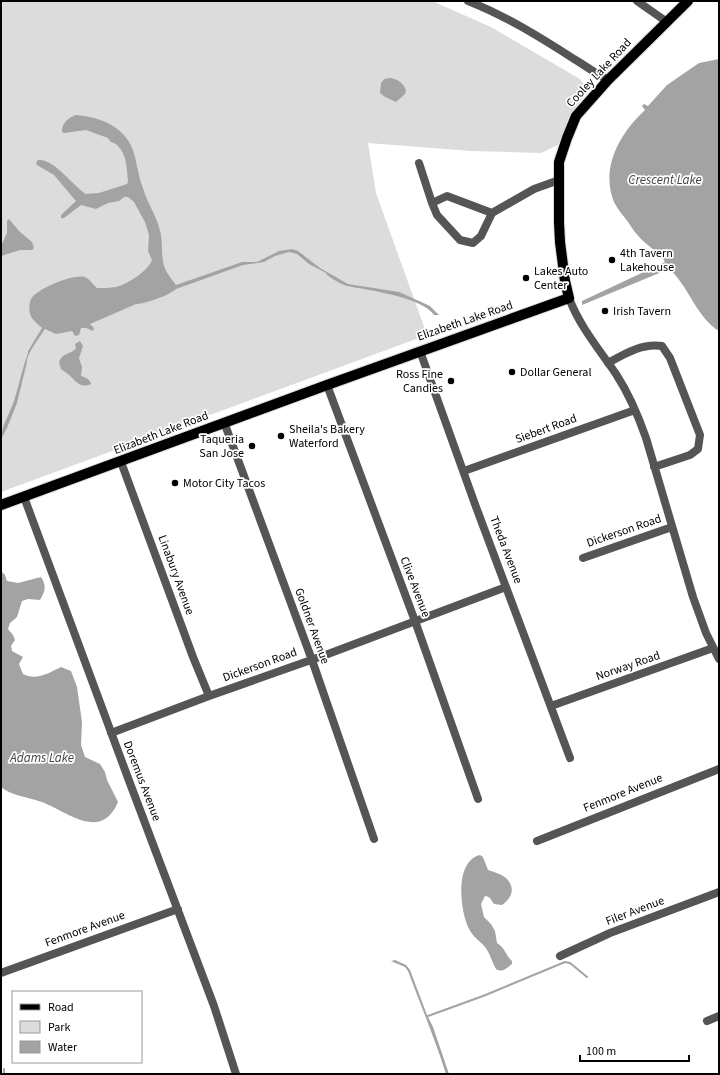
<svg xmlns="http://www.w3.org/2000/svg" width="720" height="1075" font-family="'Source Sans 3',sans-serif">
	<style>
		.green { fill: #dcdcdc }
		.water { fill: #a3a3a3 }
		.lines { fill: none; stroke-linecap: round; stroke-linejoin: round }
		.stream { stroke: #a3a3a3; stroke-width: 2 }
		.major-casing { stroke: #dbdbdb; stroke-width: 12 }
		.minor { stroke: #555; stroke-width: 8 }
		.major { stroke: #000; stroke-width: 10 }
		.poi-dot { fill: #000; stroke: #fff; stroke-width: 1.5 }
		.labels { text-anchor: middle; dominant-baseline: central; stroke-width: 3.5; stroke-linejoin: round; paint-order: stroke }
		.street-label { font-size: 12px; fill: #000; stroke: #fff }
		.poi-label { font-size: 12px; fill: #000; stroke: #fff; text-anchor: start }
		.water-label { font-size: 13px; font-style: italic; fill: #444; stroke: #fff }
	</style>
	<rect width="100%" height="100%" fill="#fff"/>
	<path class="green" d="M1 1H432L491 27 580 79 588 90 577 106 558 145 541 153 471 151 368 143 376 193 427 335 1 492Z"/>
	<path class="water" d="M719 59V331C696 317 689 286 669 269L582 305V301L665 262C662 255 647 245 641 239 636 234 632 228 628 222 623 215 618 210 614 202 600 168 620 133 645 110L642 106 644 104 648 106 667 85 699 63Z
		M390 78C398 79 403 83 406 90L405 94 396 102 385 97 380 93 381 83 384 79Z
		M76 115C100 117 124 126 133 150 137 162 138 176 143 188 147 203 157 216 160 231 163 241 161 252 163 261 164 271 171 278 176 285L242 262H257L279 251 292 249 298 251 320 268 348 284 399 292 430 306 439 315H434C422 297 368 290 347 286 340 284 333 279 327 275L326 273 309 264 297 254 289 252 275 256 264 262 243 265 176 289C170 295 145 304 136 304L90 324 94 328 93 331 86 328H81L79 335 75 336 72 331 56 334 45 329C40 337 27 353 27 362L17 403 7 428 1 439C1 427 10 413 14 401 19 385 22 369 28 353V351L42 328C38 324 32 320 30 314 29 309 29 303 31 299 38 288 73 274 85 277 90 279 93 285 97 288 103 288 110 288 116 287 128 284 148 271 152 260L148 251 149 235 145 222 134 202 128 197H124L119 201 108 203 96 209 81 205 64 218H61V215L76 201 54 175 37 165 36 162 38 160C54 158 73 186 86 194L99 193 127 184 128 182C127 170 127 154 117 145 113 142 110 143 108 138L86 130 64 133 62 132C61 124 69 117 76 115Z
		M9 219 20 232 32 242 34 248 32 250H20L1 256V246L7 233V221Z
		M80 341 83 346 79 358 82 367 81 376C85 377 90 379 91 384 80 389 76 381 69 375 66 372 64 372 61 369L59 362C63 352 71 355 76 348L75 344Z
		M1 571 5 575 7 581 18 583 41 577C47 587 45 591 40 600L28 599 22 601 17 617 10 623 8 629 13 635 15 640 11 646 12 651 23 657 19 664 23 674C36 681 49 673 61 667L71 671 77 687 82 722 81 745 85 757 100 764 105 772 107 780 118 802C101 842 68 812 42 802 30 798 10 795 1 787Z
		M480 855 483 857 488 870C494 872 501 874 506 878 516 888 512 898 502 905L494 904C491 900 490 896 485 896L481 904 484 917 491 924 495 931 497 943C506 949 506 956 512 961V964C507 968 502 973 496 969 492 962 490 953 485 947 480 941 473 937 469 929 460 912 454 861 480 855Z
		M395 960 406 965 410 970 427 1015 433 1027 449 1074H446C435 1039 421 1006 408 971L405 967 391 961Z"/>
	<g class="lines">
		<path class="stream" d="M428 1016 483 996 565 962 570 963 587 977
			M4 1074V1069"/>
		<g class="major-casing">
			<path id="major" d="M1 505 327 385 569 298 565 281 560 242 559 222V162L567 138 576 116 608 80 688 1"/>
		</g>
		<path class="minor" d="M468 1C506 16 540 37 574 59 586 66 596 74 608 80
			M637 1 667 22
			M419 163 432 203 437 215 460 240 473 243 481 236 492 213 534 189 559 180
			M432 203 447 196 492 213
			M569 298C580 327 599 349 616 374 629 394 638 415 646 438L693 597 706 633 719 659
			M420 351 476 507 570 758
			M608 363C624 354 642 343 662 346L670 358 700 435 698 449 690 455 654 467
			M327 385 415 621 478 799
			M224 422 312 660 374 839
			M121 462 193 657 209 696
			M464 471 635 410
			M24 497 128 778 214 1006 236 1074
			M583 558 672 527
			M551 706 713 648
			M111 733 209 696 328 654 506 587
			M537 841 719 769
			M560 956 610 933 719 892
			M1 973 178 909
			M707 1021 719 1016"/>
		<use href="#major" class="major"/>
	</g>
	<g class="poi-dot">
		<circle cx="612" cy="260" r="4"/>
		<circle cx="526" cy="278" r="4"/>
		<circle cx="605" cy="311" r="4"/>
		<circle cx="512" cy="372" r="4"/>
		<circle cx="451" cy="381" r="4"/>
		<circle cx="281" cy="436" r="4"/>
		<circle cx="252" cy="446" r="4"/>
		<circle cx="175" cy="483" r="4"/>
	</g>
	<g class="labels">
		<g class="street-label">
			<text transform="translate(599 73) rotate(-47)">Cooley Lake Road</text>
			<text transform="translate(465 321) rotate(-19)">Elizabeth Lake Road</text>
			<text transform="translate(546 429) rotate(-20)">Siebert Road</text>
			<text transform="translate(161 433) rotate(-21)">Elizabeth Lake Road</text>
			<text transform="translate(624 531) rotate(-19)">Dickerson Road</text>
			<text transform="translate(506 550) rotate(69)">Theda Avenue</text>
			<text transform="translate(176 575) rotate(70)">Linabury Avenue</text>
			<text transform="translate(415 587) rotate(69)">Clive Avenue</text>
			<text transform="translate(312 626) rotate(70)">Goldner Avenue</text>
			<text transform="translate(260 665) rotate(-20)">Dickerson Road</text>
			<text transform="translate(628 666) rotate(-19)">Norway Road</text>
			<text transform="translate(142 781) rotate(69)">Doremus Avenue</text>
			<text transform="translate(623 793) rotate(-22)">Fenmore Avenue</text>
			<text transform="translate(635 911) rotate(-21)">Filer Avenue</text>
			<text transform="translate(85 929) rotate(-20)">Fenmore Avenue</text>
		</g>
		<g class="poi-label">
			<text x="620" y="253">4th Tavern<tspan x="620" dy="14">Lakehouse</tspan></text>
			<text x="534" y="271">Lakes Auto<tspan x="534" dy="14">Center</tspan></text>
			<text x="613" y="311">Irish Tavern</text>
			<text x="520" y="372">Dollar General</text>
			<text x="443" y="374" text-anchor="end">Ross Fine<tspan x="443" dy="14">Candies</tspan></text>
			<text x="289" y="429">Sheila's Bakery<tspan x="289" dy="14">Waterford</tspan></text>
			<text x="244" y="439" text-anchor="end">Taqueria<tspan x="244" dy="14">San Jose</tspan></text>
			<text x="183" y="483">Motor City Tacos</text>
		</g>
		<g class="water-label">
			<text x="665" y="180">Crescent Lake</text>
			<text x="42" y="758">Adams Lake</text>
		</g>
	</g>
	<rect width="720" height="1075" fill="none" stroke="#000000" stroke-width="4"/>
	<rect x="12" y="991" width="130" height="72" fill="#ffffff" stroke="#999999"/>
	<rect x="20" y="1004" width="20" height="6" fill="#000000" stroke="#999999"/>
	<text x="48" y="1011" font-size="12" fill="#000000">Road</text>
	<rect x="20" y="1021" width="20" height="12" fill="#dcdcdc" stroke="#999999"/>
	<text x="48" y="1031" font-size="12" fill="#000000">Park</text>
	<rect x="20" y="1041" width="20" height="12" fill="#a3a3a3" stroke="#999999"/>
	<text x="48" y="1051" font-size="12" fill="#000000">Water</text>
	<path d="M580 1055v6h109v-6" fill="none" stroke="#000000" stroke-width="2"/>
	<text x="586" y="1055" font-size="12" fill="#000000" stroke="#ffffff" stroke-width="3" paint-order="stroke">100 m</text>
</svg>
